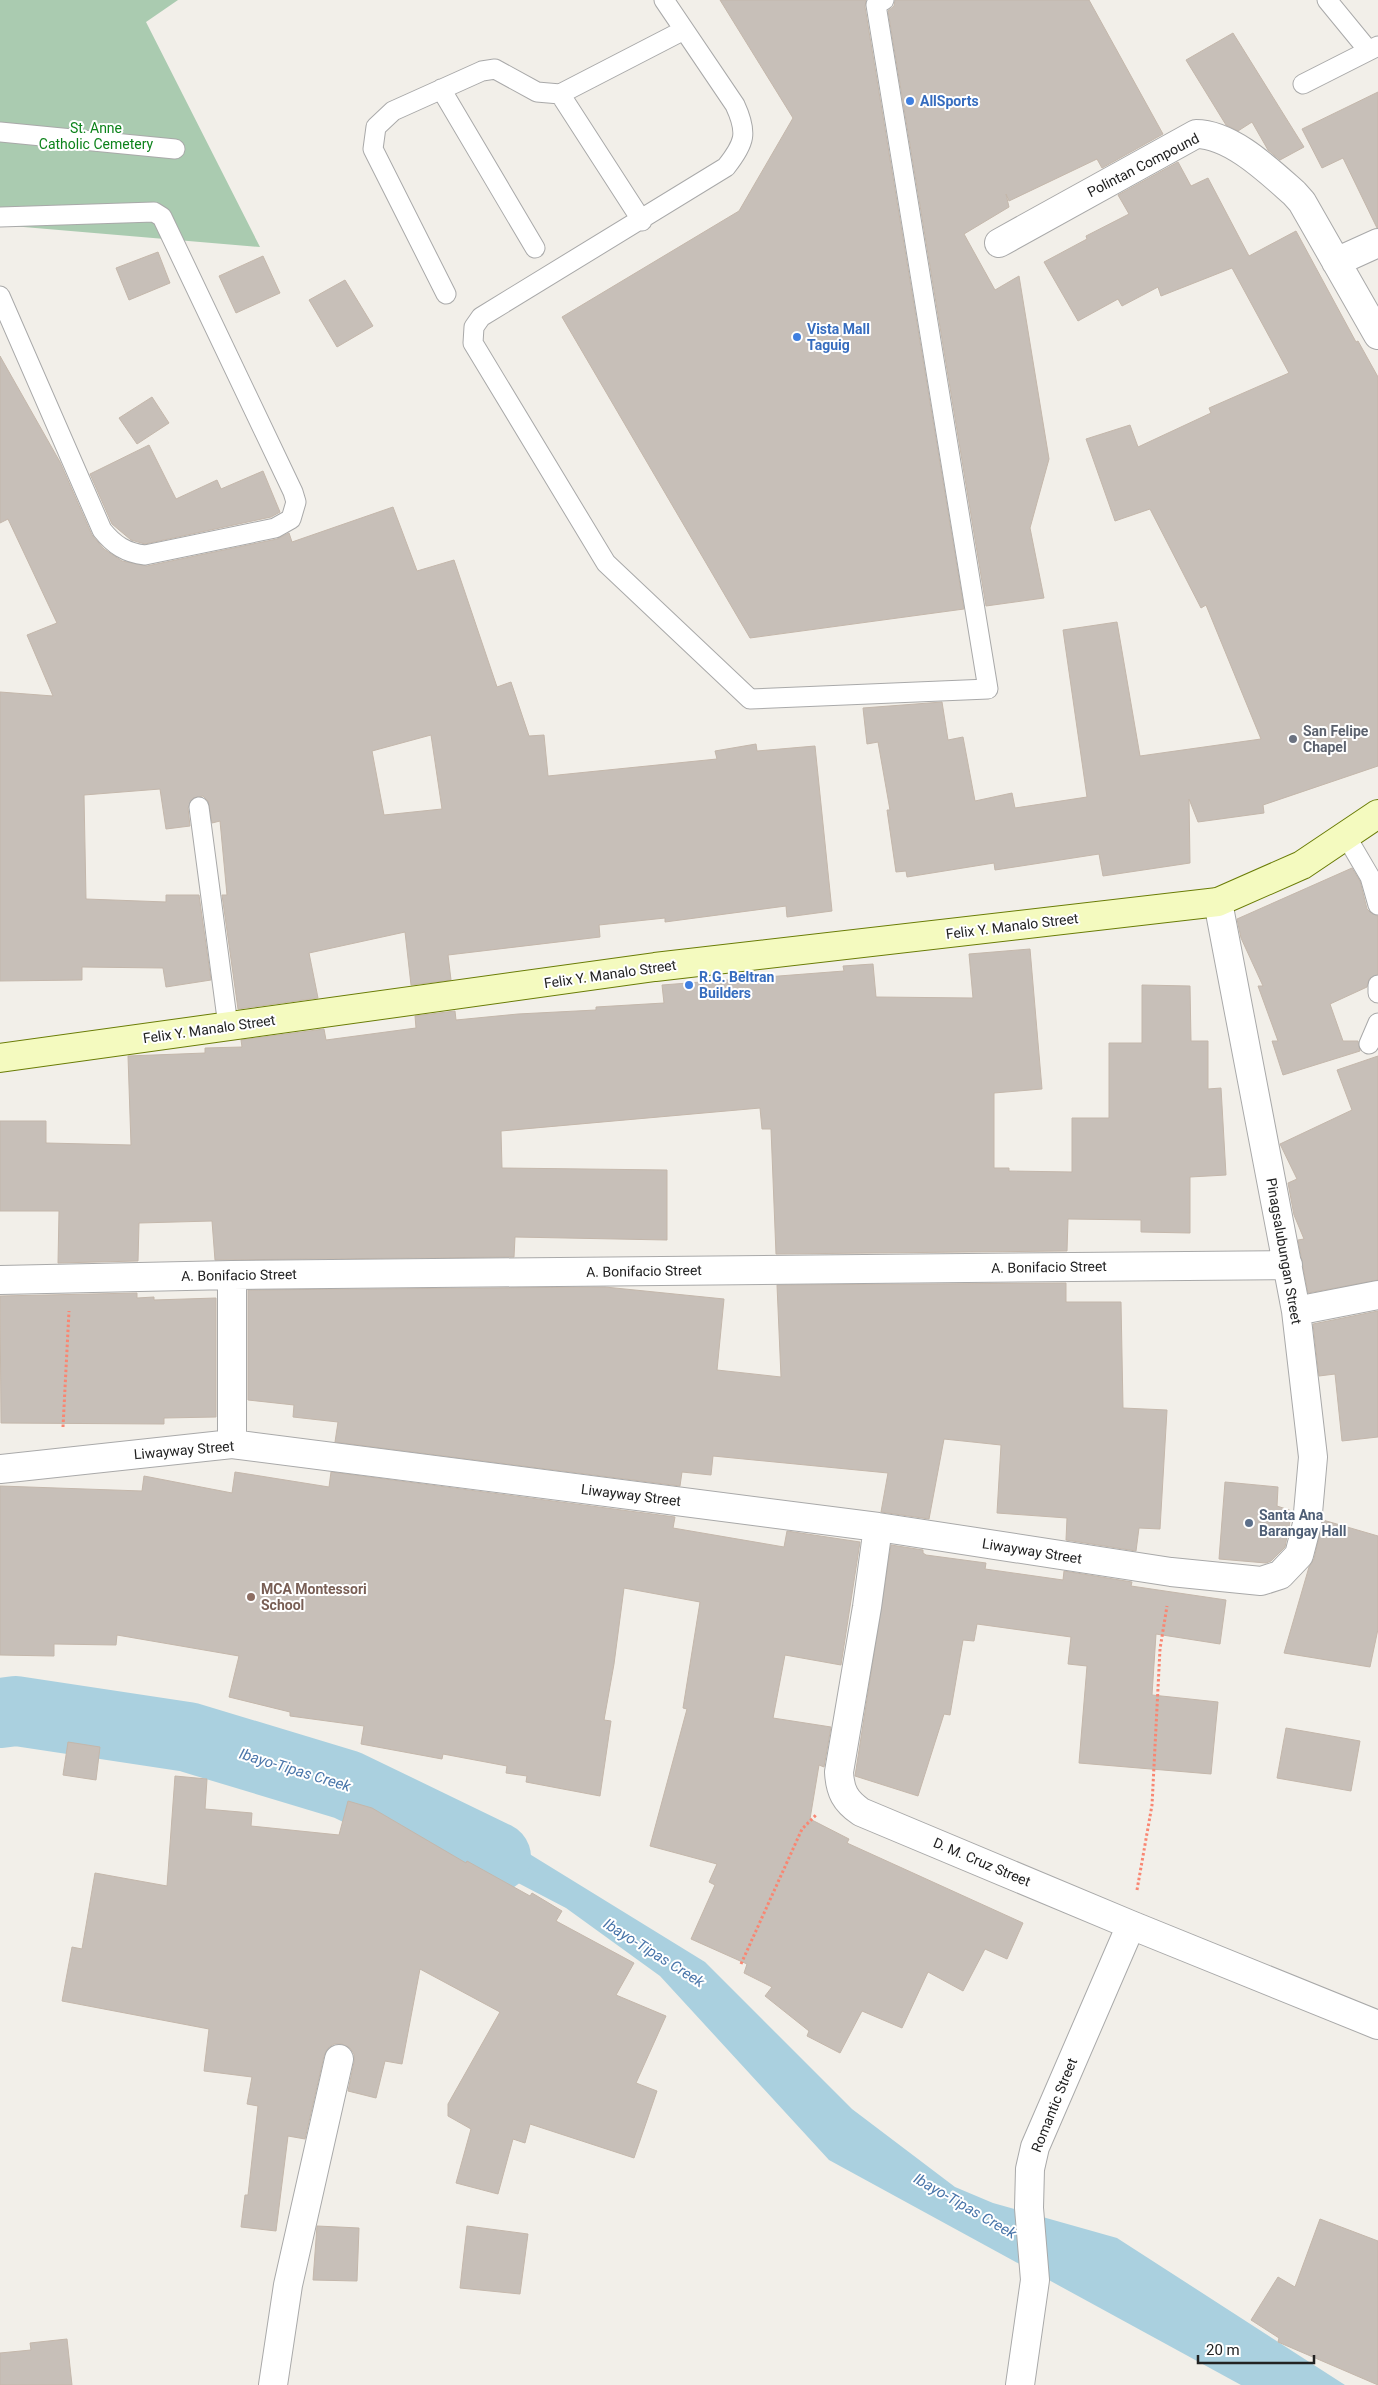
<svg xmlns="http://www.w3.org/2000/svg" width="1378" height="2385" font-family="Roboto,sans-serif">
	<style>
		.cemetery { fill: #aacbb0 }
		.water { fill: #aad0df }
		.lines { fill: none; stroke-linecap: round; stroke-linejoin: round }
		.river { stroke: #aad0df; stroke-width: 70 }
		.building { fill: #c7bfb8; stroke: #c4b7ab; fill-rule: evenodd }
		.service-casing { stroke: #a9a9a9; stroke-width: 21 }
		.minor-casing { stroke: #a9a9a9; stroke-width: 30 }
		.secondary-casing { stroke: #6a7c06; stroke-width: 30 }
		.path { stroke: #f98672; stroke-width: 3; stroke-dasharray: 2.5 2.5; stroke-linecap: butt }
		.service { stroke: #fff; stroke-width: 19 }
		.minor { stroke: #fff; stroke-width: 28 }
		.secondary { stroke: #f4fabf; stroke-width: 28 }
		.shop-dot { fill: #3f7fe0; stroke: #fff; stroke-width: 2 }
		.worship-dot { fill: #6b7280; stroke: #fff; stroke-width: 2 }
		.service-dot { fill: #5c6f8a; stroke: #fff; stroke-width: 2 }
		.education-dot { fill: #8d6e63; stroke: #fff; stroke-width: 2 }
		.labels { text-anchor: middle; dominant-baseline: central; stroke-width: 4; stroke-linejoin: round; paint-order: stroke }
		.shop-label { font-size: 14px; font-weight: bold; fill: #366cbe; stroke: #fff; text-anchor: start }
		.park-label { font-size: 14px; fill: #0d831b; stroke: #fff }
		.street-label { font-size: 14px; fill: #222; stroke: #fff }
		.worship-label { font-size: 14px; font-weight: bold; fill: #5b616d; stroke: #fff; text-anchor: start }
		.service-label { font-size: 14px; font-weight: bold; fill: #4e5e75; stroke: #fff; text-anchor: start }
		.education-label { font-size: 14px; font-weight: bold; fill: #785e54; stroke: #fff; text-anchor: start }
		.water-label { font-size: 15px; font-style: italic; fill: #4a76aa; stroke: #fff }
	</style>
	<rect width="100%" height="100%" fill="#f2efe9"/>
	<path class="cemetery" d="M0 0H178L146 22 260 247 0 225Z"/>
	<path class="water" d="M424 1789 705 1962 852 2109 955 2187 993 2203 1117 2238 1345 2385H1241L829 2160 660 1976 566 1908 405 1824Z"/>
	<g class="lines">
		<path class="river" d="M0 1713 16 1711 188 1737 347 1785 496 1857"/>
	</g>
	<path class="building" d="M720 0H866L865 7 964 609 750 638 562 317 739 211 793 118Z
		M895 0H1089L1163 134 1102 168 1097 159 1009 201 1006 194 1009 207 964 234 995 290 1019 276 1049 459 1030 528 1044 598 986 606 888 11 894 6Z
		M1233 33 1304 147 1280 160 1268 150 1252 122 1238 131 1226 125 1186 60Z
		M1378 92V228H1377L1343 158 1322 168 1302 129Z
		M1178 162 1191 186 1208 178 1249 256 1296 231 1356 342 1358 341 1378 377V766L1263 805 1264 813 1198 822 1189 799 1190 863 1103 876 1099 854 995 870 994 863 907 877 906 871 896 872 887 810H890L878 742 867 744 863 708 942 702 948 740 963 737 975 801 1012 793 1015 808 1087 797 1063 630 1117 622 1140 756 1261 739 1206 605 1201 608 1150 509 1115 521 1086 439 1130 425 1138 447 1211 413 1209 408 1289 373 1232 268 1161 296 1158 287 1122 306 1118 299 1078 321 1044 262 1087 239 1086 236 1129 214 1118 195Z
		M158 252 170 283 129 300 116 268Z
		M263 256 280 293 236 313 219 276Z
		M345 280 373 326 337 347 309 300Z
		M0 356 60 462 92 535 104 549 122 561 147 566 277 539 289 533 292 542 393 507 417 571 454 560 497 687 511 682 529 736 544 735 548 776 717 759 715 751 756 744 757 751 815 746 832 911 787 917 786 906 665 922V918L599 925 600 937 448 955 451 980 411 985 405 932 309 953 318 998 238 1009 222 895H227L220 821 212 823 208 801 203 796 193 798 188 808 190 826 166 829 160 789 84 795 86 899 166 902V895H199L211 980 166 987 163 968 82 967V980L0 981V692L53 696 27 635 57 623 8 519 0 523ZM431 735 442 809 384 815 372 751Z
		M152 397 169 423 137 444 119 418Z
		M149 445 176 499 217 480 221 489 263 471 280 512 271 517 145 544 131 540 112 524 90 474Z
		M1352 868 1360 881 1367 909 1371 913 1378 916V974L1369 979 1367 987 1330 1004 1343 1041H1358L1360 1051 1283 1075 1272 1041H1278L1258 986H1263L1241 938 1237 919Z
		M1030 949 1042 1089 994 1093V1168H1009V1171L1072 1172V1118H1109V1043H1142V985L1190 986 1191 1041H1208V1089L1221 1088 1226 1175 1190 1177V1233L1141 1232V1220L1068 1219 1067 1251 776 1254 771 1129H762L760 1108 501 1131 502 1168 667 1170V1240L515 1237 514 1257 215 1260 212 1221 139 1223 138 1261 58 1263 59 1211H0V1121H46V1143L131 1145 128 1056 205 1053V1048L242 1047 241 1040 324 1029 326 1040 416 1028 415 1016 455 1011 456 1020 518 1014 596 1010V1007L664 1003 662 985 844 971 843 966 873 964 876 997 973 998 969 954Z
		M1378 1056V1280L1308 1293 1298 1240 1304 1239 1294 1215 1288 1183 1297 1179 1280 1144 1352 1110 1337 1070Z
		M1066 1283V1302H1121L1123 1408 1167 1410 1160 1529 1139 1528 1136 1551 1066 1540 1067 1518 997 1513 1001 1445 944 1439 929 1519 881 1512 888 1473 713 1456 711 1475 682 1472 680 1486 335 1442 338 1422 293 1417 294 1405 248 1400V1290L605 1287 724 1299 717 1370 781 1377 777 1285Z
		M137 1293V1298L154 1297V1300L216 1298V1417L164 1418V1424L1 1423 0 1296Z
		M1378 1311V1437L1342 1441 1335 1374 1319 1376 1313 1324Z
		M235 1472 329 1487 331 1472 675 1517 673 1528 784 1547 787 1531 860 1542 841 1665 785 1655 773 1718 831 1727 824 1767 819 1765 810 1819 849 1839 847 1843 1023 1923 1007 1959 985 1949 963 1991 928 1972 902 2028 862 2011 840 2053 807 2036 809 2031 765 1996 772 1987 744 1973 747 1964 691 1939 715 1885 709 1882 717 1864 650 1846 687 1709 683 1708 700 1602 624 1588 614 1664 604 1720 611 1721 600 1796 526 1782 527 1776 506 1773 507 1766 443 1754 442 1759 361 1744 364 1726 290 1716V1712L229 1697 239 1656 117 1635 116 1645 54 1644V1656L0 1655V1486L142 1491 144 1476 232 1493Z
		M1225 1482 1278 1487 1277 1506 1292 1511 1285 1547 1271 1561 1266 1563 1219 1559Z
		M1323 1520 1378 1536V1629L1370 1667 1284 1653 1309 1567 1314 1559Z
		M891 1545 923 1550V1553L926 1555 986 1563 985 1569 1063 1580 1064 1571 1132 1582 1131 1586 1226 1600 1220 1644 1156 1634 1152 1695 1218 1702 1211 1774 1079 1763 1087 1666 1068 1664 1071 1637 977 1624 974 1641 963 1640 950 1715 944 1714 918 1796 855 1776Z
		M1286 1728 1360 1741 1351 1791 1277 1778Z
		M68 1742 100 1747 96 1780 63 1775Z
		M175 1776 207 1779 205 1809 252 1813 251 1826 339 1835 348 1801 372 1808 466 1863 467 1861 530 1896 532 1893 562 1911 556 1921 634 1963 616 1995 666 2016 636 2083 657 2091 634 2158 530 2124 525 2143 513 2139 498 2194 456 2183 471 2129 448 2116V2104L500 2012 420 1969 402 2064 385 2061 376 2098 348 2091 354 2062V2054L350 2048 342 2044H334L328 2048 324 2056 305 2139 288 2136 276 2231 241 2227 245 2195H248L258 2106 247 2104 252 2077 204 2071 209 2029 62 2001 72 1947 82 1949 95 1873 167 1886Z
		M1320 2219 1378 2241V2385L1278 2342 1279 2338 1251 2320 1278 2277 1295 2287Z
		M317 2226 359 2228 357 2281 313 2280Z
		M467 2226 528 2234 520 2294 460 2288Z
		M67 2339 72 2385H0V2353L31 2350 30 2343Z"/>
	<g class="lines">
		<g class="service-casing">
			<path id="service" d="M664 0 735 105C748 133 745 143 726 167L481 317 474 327 473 343 606 563 750 699 988 689 876 5 884 0
				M1327 0 1368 50
				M1303 84 1378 46
				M441 89 535 248
				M560 94 642 221
				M0 132 175 149
				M0 217 154 212 162 217 293 492 296 502 291 519 275 528 145 555C126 553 114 545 102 530L0 296
				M446 294 373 149 376 127 393 111 482 71 495 69 537 92 560 94 684 30
				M199 807 228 1026
				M1346 836 1370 877 1378 905
				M1378 985V993
				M1369 1044 1378 1023"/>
		</g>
		<g class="minor-casing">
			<path id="minor" d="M999 243 1196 134C1231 134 1269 171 1294 193L1302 202 1378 335
				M1336 262 1378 243
				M232 1275V1444
				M0 1280 232 1275 1288 1265
				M1296 1311 1378 1295
				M0 1469 232 1444 878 1527 1171 1572 1261 1581 1280 1575 1299 1555 1307 1524 1313 1457 1296 1311 1218 902
				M878 1527 867 1607 839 1772C840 1791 845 1801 861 1812L1131 1925 1378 2025
				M273 2385 288 2285 339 2059
				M1020 2385 1035 2280 1029 2208 1030 2169 1035 2147 1131 1925"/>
		</g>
		<g class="secondary-casing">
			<path id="secondary" d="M0 1058 655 967 1218 902 1302 865 1378 814"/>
		</g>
		<path class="path" d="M63 1427 69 1311
			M1137 1890 1152 1805 1160 1649 1167 1606
			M741 1964 802 1829 817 1814"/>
		<use href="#service" class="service"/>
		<use href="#minor" class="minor"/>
		<use href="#secondary" class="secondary"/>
	</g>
	<g class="shop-dot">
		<circle cx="910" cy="101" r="5"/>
		<circle cx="797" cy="337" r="5"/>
		<circle cx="689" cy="985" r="5"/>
	</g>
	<circle class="worship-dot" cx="1293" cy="739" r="5"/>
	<circle class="service-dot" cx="1249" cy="1523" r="5"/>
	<circle class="education-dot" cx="251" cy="1597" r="5"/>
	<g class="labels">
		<g class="shop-label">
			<text x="920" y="101">AllSports</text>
			<text x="807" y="329">Vista Mall<tspan x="807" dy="16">Taguig</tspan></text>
			<text x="699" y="977">R.G. Beltran<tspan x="699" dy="16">Builders</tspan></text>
		</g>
		<g class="park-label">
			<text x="96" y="128">St. Anne<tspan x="96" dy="16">Catholic Cemetery</tspan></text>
		</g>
		<g class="street-label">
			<text transform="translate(1143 165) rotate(-27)">Polintan Compound</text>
			<text transform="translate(1012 926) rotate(-7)">Felix Y. Manalo Street</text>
			<text transform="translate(610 974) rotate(-8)">Felix Y. Manalo Street</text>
			<text transform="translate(209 1029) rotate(-8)">Felix Y. Manalo Street</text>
			<text transform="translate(1284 1251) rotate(80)">Pinagsalubungan Street</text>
			<text transform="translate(1049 1267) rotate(-1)">A. Bonifacio Street</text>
			<text transform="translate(644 1271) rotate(-1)">A. Bonifacio Street</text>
			<text transform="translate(239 1275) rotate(-1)">A. Bonifacio Street</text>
			<text transform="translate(184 1450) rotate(-5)">Liwayway Street</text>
			<text transform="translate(631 1495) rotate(7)">Liwayway Street</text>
			<text transform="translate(1032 1551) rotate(9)">Liwayway Street</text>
			<text transform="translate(982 1862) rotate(23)">D. M. Cruz Street</text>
			<text transform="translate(1054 2105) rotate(-68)">Romantic Street</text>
		</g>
		<g class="worship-label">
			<text x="1303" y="731">San Felipe<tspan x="1303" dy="16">Chapel</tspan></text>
		</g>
		<g class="service-label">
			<text x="1259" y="1515">Santa Ana<tspan x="1259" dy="16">Barangay Hall</tspan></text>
		</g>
		<g class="education-label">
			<text x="261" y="1589">MCA Montessori<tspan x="261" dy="16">School</tspan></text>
		</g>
		<g class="water-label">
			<text transform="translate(295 1770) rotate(17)">Ibayo-Tipas Creek</text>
			<text transform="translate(654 1953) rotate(32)">Ibayo-Tipas Creek</text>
			<text transform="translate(965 2206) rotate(30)">Ibayo-Tipas Creek</text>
		</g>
	</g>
	<path d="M1198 2355v8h116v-8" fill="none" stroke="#222222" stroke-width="2.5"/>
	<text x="1206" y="2355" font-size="15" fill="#222222" stroke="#ffffff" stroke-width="4" paint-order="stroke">20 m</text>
</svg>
